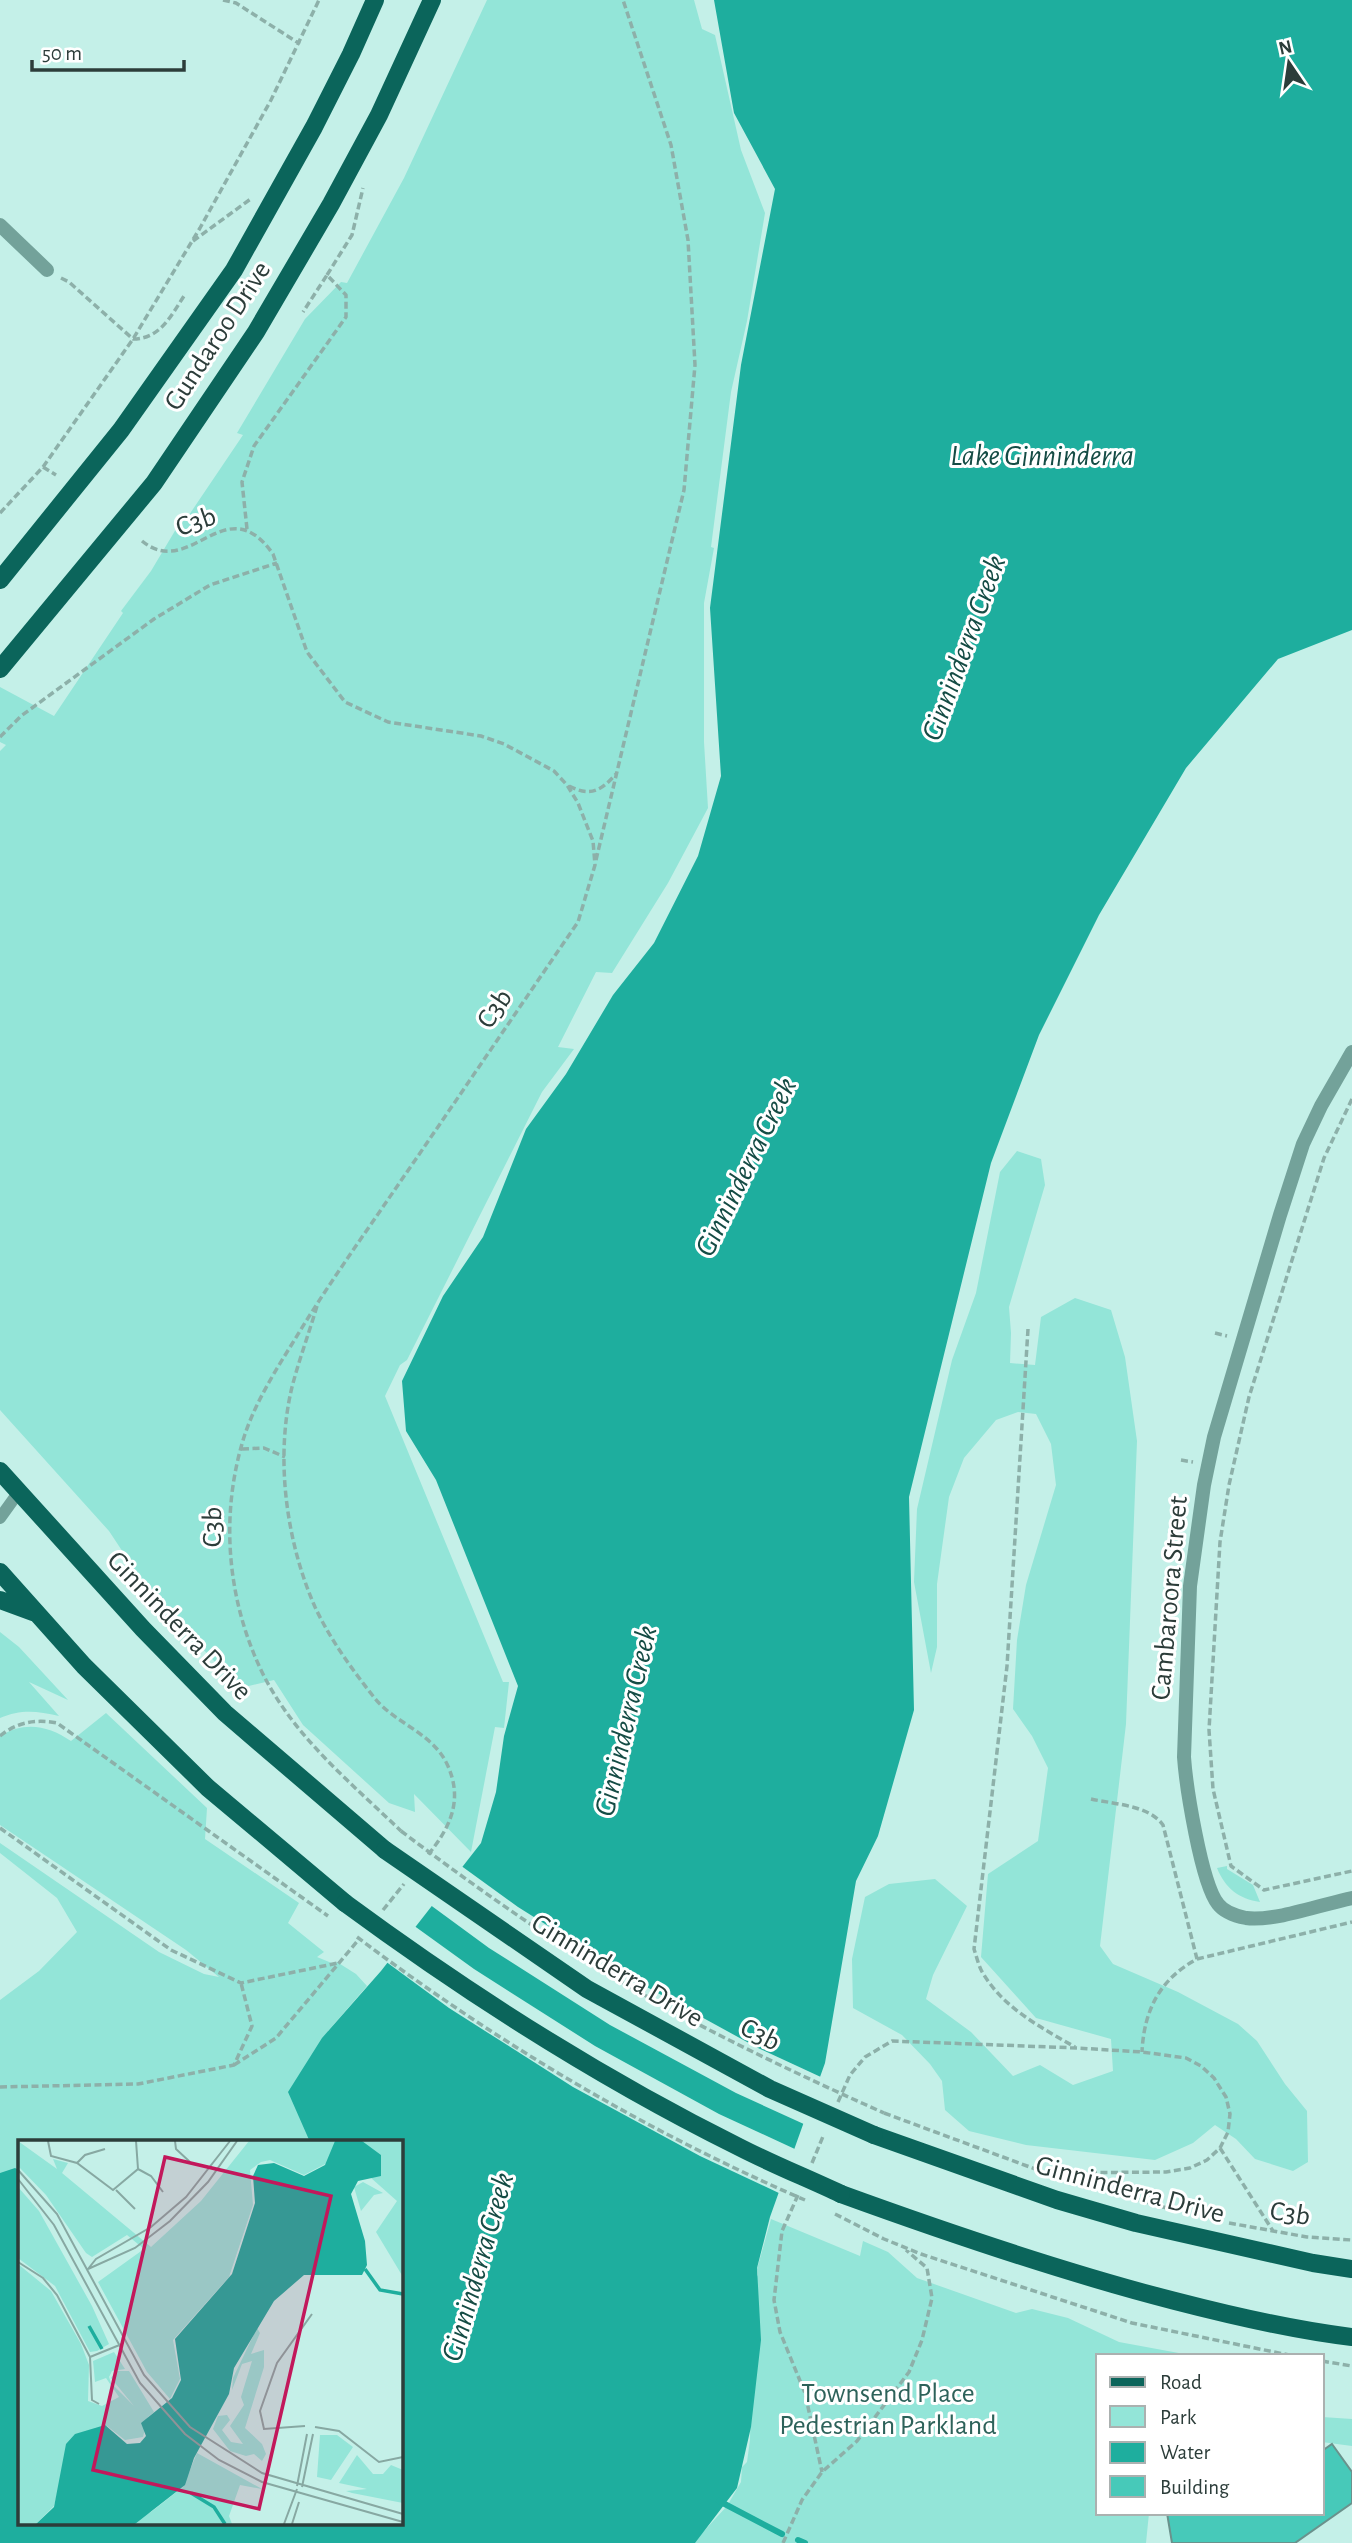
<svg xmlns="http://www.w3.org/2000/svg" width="1352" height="2543" font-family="'Alegreya Sans',sans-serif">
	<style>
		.green { fill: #93e5d8 }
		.water { fill: #1eae9e }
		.pier { fill: #c4f0e8 }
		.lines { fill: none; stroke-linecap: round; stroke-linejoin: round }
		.stream { stroke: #1eae9e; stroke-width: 6 }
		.building { fill: #47c9b9; stroke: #6a928c; stroke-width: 2 }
		.path { stroke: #8db0a9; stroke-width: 3.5; stroke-dasharray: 7 3.5; stroke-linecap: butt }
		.service { stroke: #73a29a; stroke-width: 12 }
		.minor { stroke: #73a29a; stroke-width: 14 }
		.primary { stroke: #0b655b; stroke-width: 18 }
		.path-bridge { stroke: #8db0a9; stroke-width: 3.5; stroke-dasharray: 7 3.5; stroke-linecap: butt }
		.primary-bridge { stroke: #0b655b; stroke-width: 18 }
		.labels { text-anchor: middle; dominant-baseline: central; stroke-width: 6; stroke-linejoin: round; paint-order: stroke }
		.street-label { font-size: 28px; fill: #2c3d3a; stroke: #fff }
		.park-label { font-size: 28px; fill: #2d625a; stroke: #fff }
		.water-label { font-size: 30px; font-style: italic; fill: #154c45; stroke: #fff }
		.inset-river { fill: none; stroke: #1eae9e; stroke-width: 3.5 }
		.inset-road { fill: none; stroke: #87a8a2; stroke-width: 2 }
		.view { fill: #c2185b; fill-opacity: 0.15; stroke: #c2185b; stroke-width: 3.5 }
		.inset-edge { fill: none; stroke: #2c3d3a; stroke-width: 3.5 }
	</style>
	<rect width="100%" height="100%" fill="#c4f0e8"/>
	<path class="green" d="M487 0H694L702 29 715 35 741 150 765 213 747 321 731 392 711 547 714 548 704 603V742L708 808 668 883 612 973 596 972 558 1047 574 1049 542 1092 407 1360 400 1365 385 1396 503 1682H509L504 1728 495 1727 471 1852 414 1794 415 1812 389 1803 303 1725 274 1680 240 1688 152 1596 109 1531 0 1410V751L6 745 0 742V687L54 716 123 613 121 611 151 571 182 519 187 518 243 435 237 433 305 319 341 282 347 283 353 272 404 178Z
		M1017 1151 1041 1159 1045 1185 1009 1307 1011 1333 1010 1363 1035 1365 1041 1317 1075 1298 1111 1310 1125 1357 1137 1441 1126 1724 1100 1946 1113 1964 1178 1992 1238 2024 1257 2041 1285 2084 1307 2111 1308 2162 1293 2171 1255 2159 1236 2139 1215 2125 1193 2143 1155 2160 1026 2145 969 2131 945 2110 942 2081 930 2064 902 2035 853 2008 852 1959 865 1897 889 1884 935 1879 967 1906 933 1975 926 1999 971 2032 1013 2076 1040 2065 1073 2085 1113 2071 1111 2039 1036 2018 981 1957 988 1874 1038 1841 1048 1768 1032 1736 1013 1709 1017 1640 1026 1585 1056 1485 1051 1444 1036 1414 1018 1412 996 1420 964 1458 949 1497 937 1584V1647L931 1673 914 1582 917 1509 952 1360 976 1293 1000 1172Z
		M0 1632 19 1647 68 1700 29 1682 59 1716C37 1711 21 1709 0 1718Z
		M106 1713 207 1808 205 1839 299 1903 288 1923 324 1952 317 1957 334 1964 337 1962 356 1974 367 1986 328 2031 330 2142H19V2181L0 2177V2000L39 1971 77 1932 57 1898 0 1853V1843L159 1952 204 1974 219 1977 186 1950 0 1825V1736C24 1721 48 1725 71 1741Z
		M1227 1866V1869L1253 1885 1260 1902C1239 1899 1225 1888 1217 1868Z
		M771 2219 860 2256 863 2241 888 2252 917 2278 1016 2313 1032 2309 1068 2318 1119 2342 1195 2356H1098V2513H1149L1146 2543H693L727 2506 741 2482 742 2467 747 2462 750 2440 753 2283 758 2275 757 2269Z
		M1322 2417 1352 2419V2446L1322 2442Z"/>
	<path class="water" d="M714 0H1352V630L1278 659 1186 768 1099 915 1039 1035 991 1163 909 1497 914 1710 878 1836 856 1881 825 2063 770 2217 757 2268 761 2340 751 2427 737 2488 695 2543H0V2173L15 2168 19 2170V2524H401V2142H310L288 2092 322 2038 381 1971 481 1843 496 1792 504 1736 518 1686 436 1480 406 1431 402 1381 443 1296 483 1237 526 1129 566 1074 613 995 654 943 698 856 721 776 710 608 741 365 775 189 734 113Z"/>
	<path class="pier" d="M460 1865 518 1907 634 1980 758 2048 823 2078 806 2125 736 2093 610 2025 489 1948 429 1904Z
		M413 1925 474 1969 595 2046 719 2114 797 2150 781 2194 700 2156 573 2087 449 2008 385 1961Z"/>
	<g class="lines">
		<path class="stream" d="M719 2501 782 2534
			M798 2540 805 2543"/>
	</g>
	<path class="building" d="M1332 2444 1352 2472V2503L1295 2543H1172L1167 2513H1322V2451Z"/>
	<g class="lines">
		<path class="path" d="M223 0 236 3 300 44
			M193 241 252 198
			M327 275 352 235 363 188
			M61 278 69 282 133 339C160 339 171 316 184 296
			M43 467 133 339 200 228 271 100 319 0
			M0 513 43 467 56 475
			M247 529 242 482 254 446 346 317V295L327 275 303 312
			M142 541C191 581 225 486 273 554L307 652 345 702 388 722 481 736 504 744 554 771 567 785 578 803 593 841 595 865 578 922C508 1024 439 1126 369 1227 342 1266 316 1304 292 1344 274 1373 256 1402 245 1434 220 1511 226 1596 261 1670 292 1735 350 1782 401 1831
			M0 737 21 716 154 619 210 585 277 563
			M569 786C590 797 601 791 616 774
			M596 860 684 490 695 365 688 240 671 145 623 0
			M1352 1099 1324 1158 1249 1397 1229 1485 1220 1542 1209 1730 1213 1789 1231 1866 1264 1890 1352 1871
			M317 1306C309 1333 299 1360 292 1387 275 1458 286 1541 315 1607 330 1639 351 1668 373 1696 393 1723 432 1732 447 1764 464 1800 450 1828 427 1856
			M1028 1329 1007 1666 974 1949C977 1958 979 1968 984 1975 1005 2009 1042 2028 1075 2047
			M1215 1333 1227 1336
			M242 1449 264 1448 285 1457
			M1181 1460 1193 1462
			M0 1736C17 1722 36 1719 57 1723L328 1916
			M1091 1799C1113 1804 1149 1805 1163 1825L1197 1959C1160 1979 1144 2010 1142 2052
			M0 1828 171 1950 241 1983 338 1963
			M383 1910 404 1884
			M1197 1959 1352 1922
			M234 2065 276 2038 360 1938
			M0 2087 138 2084 234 2065 252 2026 241 1983
			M838 2102 850 2075 865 2057 892 2041 1077 2048 1142 2052 1186 2058 1201 2066 1214 2078 1226 2097 1230 2114 1228 2132 1220 2148 1207 2160 1190 2168 1166 2172 1046 2173
			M884 2113 1046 2173 1177 2211
			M1220 2148 1273 2231
			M812 2163 824 2134
			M798 2195 782 2231 774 2300 780 2332 805 2393 822 2472
			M835 2214 884 2239 921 2254 1132 2323 1294 2356
			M1229 2223 1307 2237 1352 2240
			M1322 2361 1352 2366
			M783 2543 802 2500 822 2472 857 2441 909 2372 922 2340 932 2298 927 2268 906 2250"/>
		<path class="service" d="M0 1518 18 1493"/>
		<path class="minor" d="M0 225 47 270
			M1352 1052 1321 1106 1303 1144 1280 1215 1214 1437 1204 1485 1190 1586 1184 1757C1186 1785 1201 1883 1218 1904 1224 1912 1236 1916 1246 1918 1273 1922 1324 1904 1352 1898"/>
		<path class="primary" d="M0 580 121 430 234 270 314 127 351 54 375 0
			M0 669 154 483 256 332 331 204 379 115 432 0
			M0 1471 143 1629 225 1713 385 1850
			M0 1572 84 1666 208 1788 345 1903
			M0 1600 33 1612
			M874 2135 1057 2200 1136 2223 1313 2263 1352 2269
			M841 2194C951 2234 1062 2272 1175 2301 1233 2316 1292 2330 1352 2337"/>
		<path class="path-bridge" d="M401 1831C466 1880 533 1928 603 1971 693 2025 788 2070 884 2113
			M357 1937C496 2042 645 2131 805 2200"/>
		<path class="primary-bridge" d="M385 1850 587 1989 770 2089 874 2135
			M345 1903C470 1995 600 2078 739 2147 772 2164 807 2178 841 2194"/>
	</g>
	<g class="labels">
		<g class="street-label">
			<text transform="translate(218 336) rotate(-57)">Gundaroo Drive</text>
			<text transform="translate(196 522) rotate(-19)">C3b</text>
			<text transform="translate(495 1009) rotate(-56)">C3b</text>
			<text transform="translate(213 1527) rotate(-89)">C3b</text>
			<text transform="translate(1170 1598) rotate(-85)">Cambaroora Street</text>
			<text transform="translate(179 1626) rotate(46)">Ginninderra Drive</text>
			<text transform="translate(617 1971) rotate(31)">Ginninderra Drive</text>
			<text transform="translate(760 2035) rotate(27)">C3b</text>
			<text transform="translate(1130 2190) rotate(15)">Ginninderra Drive</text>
			<text transform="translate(1290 2214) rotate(9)">C3b</text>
		</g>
		<g class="park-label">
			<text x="888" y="2394">Townsend Place<tspan x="888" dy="32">Pedestrian Parkland</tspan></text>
		</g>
		<g class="water-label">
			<text x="1042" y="456">Lake Ginninderra</text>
			<text transform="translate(964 648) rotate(-70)">Ginninderra Creek</text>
			<text transform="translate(746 1167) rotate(-64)">Ginninderra Creek</text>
			<text transform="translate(626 1721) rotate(-77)">Ginninderra Creek</text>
			<text transform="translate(478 2267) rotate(-74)">Ginninderra Creek</text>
		</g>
	</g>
	<g transform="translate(18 2140)">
		<rect width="385" height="385" fill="#c4f0e8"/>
		<path d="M0 1 39 29 35 19 50 23 44 33 133 107 183 61 231 1H385V137L358 92 379 61 317 6 309 23 286 35 252 20 243 22 232 30 235 65 211 137 155 200 162 239 152 259 129 232 80 142 126 109 109 95 74 117 68 113 28 55 0 26ZM345 42 365 53 356 55 343 71 336 47ZM0 47 21 71 74 166 91 204 79 211 72 212 37 146 0 118ZM0 124 33 151 63 204 71 225 70 261 84 266 101 257 88 238 77 242 75 221 96 212 107 229 94 231 91 237 93 243 116 266 93 238 98 231H111L136 272 130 277 125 297 107 300 89 286 47 323 36 366 18 384H0ZM239 188 242 193 233 214 246 210V227L227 288 244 304 248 314 244 321 236 314 228 316 212 311 195 289 200 276 209 275 212 280 204 290 213 302 225 304 212 286 226 265 223 257 234 221 224 224 214 250 215 238ZM302 295H319L335 307 313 340 299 337ZM179 313 244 349 222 345 211 376 214 384H105L133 372 165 347ZM339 315 355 334H365L373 325 385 330V363L334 353 328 351 349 349 321 343Z" fill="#93e5d8"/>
		<path d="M317 1H344L363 15V36L340 41 333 54 347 101 349 125 344 135H286L256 161 216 228 211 254 176 318 167 345 117 384H18L36 367 48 304 57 294 87 285 109 304 122 303 128 296 123 283 154 258 163 240 157 199 214 134 237 63 235 36 240 25 256 23 286 36 307 25Z" fill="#1eae9e"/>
		<path class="inset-river" d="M347 129 362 150 385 154M71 186 84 209M173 353 196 367 207 384"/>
		<path class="inset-road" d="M30 1 33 16 59 23 95 50 120 29 118 1M157 1 158 9 172 22M59 23 67 15 87 9M120 29 133 36 145 52M0 30 39 74 126 235 172 287 244 333 385 374M0 39 36 85 122 243 167 294 201 320 244 342 385 382M98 50 117 69M0 122 25 138 39 155 72 217 74 260 81 264M70 129 117 108 152 81 190 42 219 1M70 129 78 119 133 87 168 57 212 1M72 217 104 204M287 286 246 289 242 271 259 223 294 174M297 287 321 291 361 322 385 317M279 346 289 294M284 347 295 294M266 384 279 349M274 384 281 362"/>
		<path class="view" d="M147 17 313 56 241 369 75 330Z"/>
		<rect width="385" height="385" class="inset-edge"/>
	</g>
	<rect x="1096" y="2354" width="228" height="161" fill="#ffffff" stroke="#abb1b0" stroke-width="2"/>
	<rect x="1110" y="2377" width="35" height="10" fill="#0b655b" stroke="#abb1b0" stroke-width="2"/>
	<text x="1160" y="2389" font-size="21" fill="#2c3d3a">Road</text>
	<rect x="1110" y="2406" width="35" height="21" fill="#93e5d8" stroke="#abb1b0" stroke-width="2"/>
	<text x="1160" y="2424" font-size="21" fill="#2c3d3a">Park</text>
	<rect x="1110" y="2442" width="35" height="21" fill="#1eae9e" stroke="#abb1b0" stroke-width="2"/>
	<text x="1160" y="2459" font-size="21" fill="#2c3d3a">Water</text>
	<rect x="1110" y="2476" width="35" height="21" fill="#47c9b9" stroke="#abb1b0" stroke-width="2"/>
	<text x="1160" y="2494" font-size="21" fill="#2c3d3a">Building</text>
	<g transform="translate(1289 63) rotate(347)" stroke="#ffffff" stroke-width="5" paint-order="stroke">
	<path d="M0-5L12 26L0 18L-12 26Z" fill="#2c3d3a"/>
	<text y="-10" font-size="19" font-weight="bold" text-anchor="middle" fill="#2c3d3a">N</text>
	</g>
	<path d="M32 60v10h152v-10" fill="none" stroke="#2c3d3a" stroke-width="3.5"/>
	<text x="42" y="60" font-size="21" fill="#2c3d3a" stroke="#ffffff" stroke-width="5" paint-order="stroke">50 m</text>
</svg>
